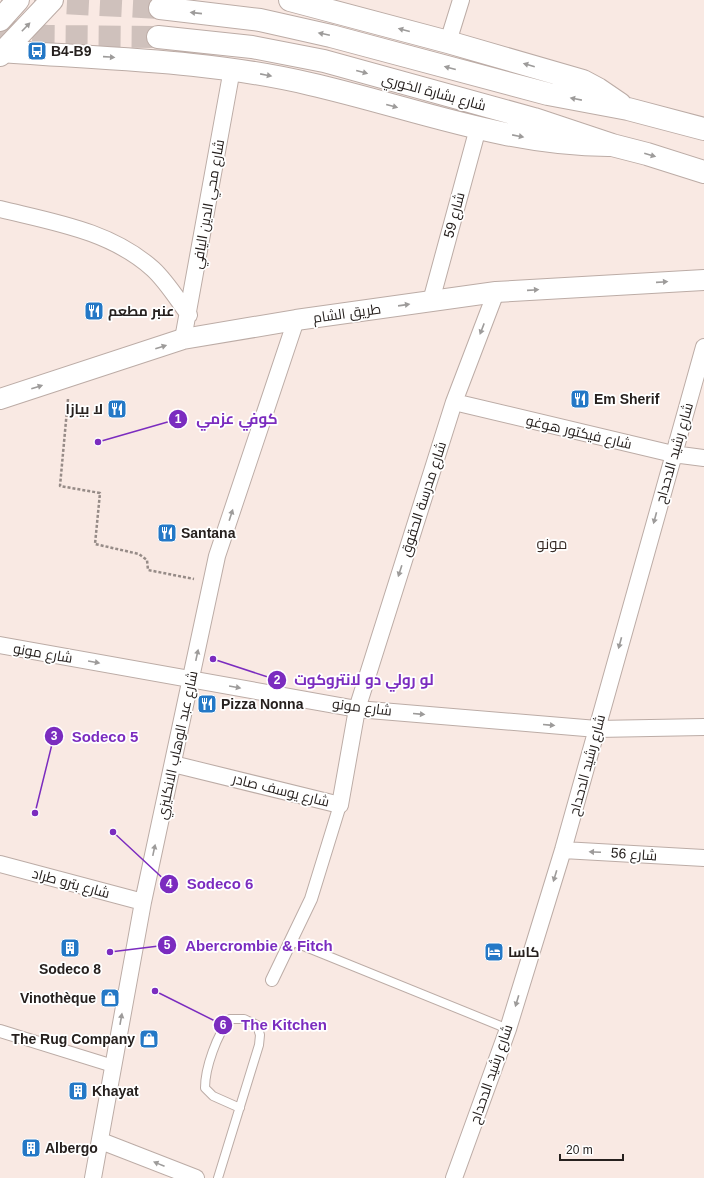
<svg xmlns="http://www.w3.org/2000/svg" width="704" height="1178" font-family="Arial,Cairo,sans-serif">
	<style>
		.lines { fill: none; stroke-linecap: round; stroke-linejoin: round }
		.primary-tunnel { stroke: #cfc1bc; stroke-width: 22; stroke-dasharray: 22 11; stroke-linecap: butt }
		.service-casing { stroke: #bcaca6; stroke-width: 10 }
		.pedestrian-casing { stroke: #bcaca6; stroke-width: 14 }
		.minor-casing { stroke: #bcaca6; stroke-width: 18 }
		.tertiary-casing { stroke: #bcaca6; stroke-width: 22 }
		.secondary-casing { stroke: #bcaca6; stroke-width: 24 }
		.primary-casing { stroke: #bcaca6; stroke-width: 24 }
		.path { stroke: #968b87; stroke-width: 2.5; stroke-dasharray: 3 2; stroke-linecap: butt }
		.service { stroke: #fff; stroke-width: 8 }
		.pedestrian { stroke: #fff; stroke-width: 12 }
		.minor { stroke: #fff; stroke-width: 16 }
		.tertiary { stroke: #fff; stroke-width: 20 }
		.secondary { stroke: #fff; stroke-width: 22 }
		.primary { stroke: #fff; stroke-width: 22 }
		.oneway { fill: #9d9b9a }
		.labels { text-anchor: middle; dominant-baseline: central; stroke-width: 3.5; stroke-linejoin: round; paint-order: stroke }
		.poi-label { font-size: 14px; font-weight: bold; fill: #26201e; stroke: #fff; text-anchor: start }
		.street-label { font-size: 14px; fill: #26201e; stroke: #fff }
		.neighbourhood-label { font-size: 15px; fill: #382c27; stroke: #fff }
		.leader { fill: none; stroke: #7b2cbf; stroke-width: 1.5 }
		.callout-dot { fill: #7b2cbf; stroke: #fff; stroke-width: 1.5 }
		.mark-label { font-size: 12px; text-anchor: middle; font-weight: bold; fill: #fff }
		.callout-label { font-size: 15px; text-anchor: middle; font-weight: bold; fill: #7b2cbf; stroke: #fff; stroke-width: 3.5; stroke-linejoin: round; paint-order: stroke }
	</style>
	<rect width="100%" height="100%" fill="#f9e9e3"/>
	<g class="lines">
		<path class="primary-tunnel" d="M1 0 160 8
			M0 30 47 36 158 37"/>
		<g class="service-casing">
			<path id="service" d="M291 941 508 1029
				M218 1178 259 1045 260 1035 257 1025 244 1019H230C217 1034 205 1068 205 1088L213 1096 240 1108"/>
		</g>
		<g class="pedestrian-casing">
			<path id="pedestrian" d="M272 980 311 899 340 805
				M0 1031 113 1066"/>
		</g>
		<g class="minor-casing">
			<path id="minor" d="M448 42 461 0
				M0 209C53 222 111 231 153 269 167 282 177 299 189 315
				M431 301 478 128
				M183 339 232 69
				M454 402 673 454 704 458
				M0 645 357 709 597 729 704 727
				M173 764 340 805 357 709 454 402 496 292
				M563 850 704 858
				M0 864 143 902
				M101 1141 196 1178
				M93 1178 143 902 217 556 296 320
				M454 1178 508 1029 563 850 704 347"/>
		</g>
		<g class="tertiary-casing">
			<path id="tertiary" d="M0 399 183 339 296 320 496 292 704 280"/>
		</g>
		<g class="secondary-casing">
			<path id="secondary" d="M0 20 18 0
				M0 55 52 0"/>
		</g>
		<g class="primary-casing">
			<path id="primary" d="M290 0 448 42 583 81 598 89 620 104
				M160 8 260 20 331 36 548 94 628 109 704 129
				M158 37 252 47 324 61 534 119 612 145 647 154 704 172
				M0 51C104 59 209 60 310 84 411 107 508 146 612 145"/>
		</g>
		<path class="path" d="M68 399 60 486 100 493 95 544 139 554 147 560 148 570 194 579"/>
		<use href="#service" class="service"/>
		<use href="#pedestrian" class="pedestrian"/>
		<use href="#minor" class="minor"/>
		<use href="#tertiary" class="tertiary"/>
		<use href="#secondary" class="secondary"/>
		<use href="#primary" class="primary"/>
	</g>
	<defs><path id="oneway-solid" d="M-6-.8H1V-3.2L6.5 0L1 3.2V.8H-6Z"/></defs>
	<g class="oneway">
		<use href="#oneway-solid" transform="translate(196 13) rotate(-174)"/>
		<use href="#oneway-solid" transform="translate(26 27) rotate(-46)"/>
		<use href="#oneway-solid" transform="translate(404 30) rotate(-165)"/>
		<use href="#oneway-solid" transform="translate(324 34) rotate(-168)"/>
		<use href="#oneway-solid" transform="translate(109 57) rotate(4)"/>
		<use href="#oneway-solid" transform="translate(529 65) rotate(-164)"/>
		<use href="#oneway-solid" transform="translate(450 68) rotate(-165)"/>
		<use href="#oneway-solid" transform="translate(362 72) rotate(15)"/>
		<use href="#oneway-solid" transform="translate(266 75) rotate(11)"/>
		<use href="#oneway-solid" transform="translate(576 99) rotate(-169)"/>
		<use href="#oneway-solid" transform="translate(392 106) rotate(15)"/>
		<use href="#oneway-solid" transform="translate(518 136) rotate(11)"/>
		<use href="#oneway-solid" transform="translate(650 155) rotate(16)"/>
		<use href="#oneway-solid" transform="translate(662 282) rotate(-4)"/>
		<use href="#oneway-solid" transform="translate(533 290) rotate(-4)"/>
		<use href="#oneway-solid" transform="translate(404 305) rotate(-8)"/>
		<use href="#oneway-solid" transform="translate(482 329) rotate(111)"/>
		<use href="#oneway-solid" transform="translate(161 347) rotate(-18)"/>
		<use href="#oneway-solid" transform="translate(37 387) rotate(-18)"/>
		<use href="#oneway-solid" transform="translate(231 515) rotate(-72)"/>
		<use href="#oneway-solid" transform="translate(655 518) rotate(105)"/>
		<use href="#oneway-solid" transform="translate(400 571) rotate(108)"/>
		<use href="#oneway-solid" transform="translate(620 643) rotate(105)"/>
		<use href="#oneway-solid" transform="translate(197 655) rotate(-78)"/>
		<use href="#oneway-solid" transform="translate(94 662) rotate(10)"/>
		<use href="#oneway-solid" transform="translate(235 687) rotate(10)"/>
		<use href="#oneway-solid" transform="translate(419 714) rotate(5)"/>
		<use href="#oneway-solid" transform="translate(549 725) rotate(5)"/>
		<use href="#oneway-solid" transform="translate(154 850) rotate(-78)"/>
		<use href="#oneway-solid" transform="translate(595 852) rotate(-178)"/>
		<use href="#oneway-solid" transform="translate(555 876) rotate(107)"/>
		<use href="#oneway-solid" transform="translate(517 1001) rotate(107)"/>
		<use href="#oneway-solid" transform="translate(121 1019) rotate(-80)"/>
		<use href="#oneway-solid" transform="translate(159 1164) rotate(-158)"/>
	</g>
	<defs>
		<g id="bus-square" transform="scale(1)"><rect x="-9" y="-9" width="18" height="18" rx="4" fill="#2478c6" stroke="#fff"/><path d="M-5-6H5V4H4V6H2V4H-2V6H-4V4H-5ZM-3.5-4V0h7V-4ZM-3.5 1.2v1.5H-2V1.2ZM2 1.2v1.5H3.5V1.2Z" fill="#fff"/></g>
		<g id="restaurant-square" transform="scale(1)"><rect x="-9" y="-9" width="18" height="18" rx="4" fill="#2478c6" stroke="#fff"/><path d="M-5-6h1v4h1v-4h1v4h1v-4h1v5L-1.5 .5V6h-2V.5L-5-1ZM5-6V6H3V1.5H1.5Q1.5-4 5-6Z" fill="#fff"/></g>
		<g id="building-square" transform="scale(1)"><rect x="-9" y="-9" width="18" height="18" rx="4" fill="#2478c6" stroke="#fff"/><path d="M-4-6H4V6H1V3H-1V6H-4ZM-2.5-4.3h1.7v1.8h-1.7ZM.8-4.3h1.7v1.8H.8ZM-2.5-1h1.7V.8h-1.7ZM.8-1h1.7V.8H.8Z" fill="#fff"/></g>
		<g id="hotel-square" transform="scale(1)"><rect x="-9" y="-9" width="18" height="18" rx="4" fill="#2478c6" stroke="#fff"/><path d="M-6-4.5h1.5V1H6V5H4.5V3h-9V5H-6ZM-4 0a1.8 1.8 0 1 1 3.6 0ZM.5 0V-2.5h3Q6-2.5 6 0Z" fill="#fff"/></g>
		<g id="shop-square" transform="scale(1)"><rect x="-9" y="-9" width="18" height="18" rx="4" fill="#2478c6" stroke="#fff"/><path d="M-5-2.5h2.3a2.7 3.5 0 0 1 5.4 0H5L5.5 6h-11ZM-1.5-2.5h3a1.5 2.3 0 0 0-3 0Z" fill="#fff"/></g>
	</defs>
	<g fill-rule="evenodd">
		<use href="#bus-square" x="37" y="51"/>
		<use href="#restaurant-square" x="94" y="311"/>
		<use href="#restaurant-square" x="580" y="399"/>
		<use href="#restaurant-square" x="117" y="409"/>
		<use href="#restaurant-square" x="167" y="533"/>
		<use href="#restaurant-square" x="207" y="704"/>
		<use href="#building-square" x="70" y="948"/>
		<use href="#hotel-square" x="494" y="952"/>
		<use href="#shop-square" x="110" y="998"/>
		<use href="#shop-square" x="149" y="1039"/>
		<use href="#building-square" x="78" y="1091"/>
		<use href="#building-square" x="31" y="1148"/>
	</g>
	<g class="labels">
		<g class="poi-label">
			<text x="51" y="51">B4-B9</text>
			<text x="108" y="311">عنبر مطعم</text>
			<text x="594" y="399">Em Sherif</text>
			<text x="103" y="409" text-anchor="end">لا بيازا</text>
			<text x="181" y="533">Santana</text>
			<text x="221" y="704">Pizza Nonna</text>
			<text x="508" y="952">كاسا</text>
			<text x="70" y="969" text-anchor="middle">Sodeco 8</text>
			<text x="96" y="998" text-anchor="end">Vinothèque</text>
			<text x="135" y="1039" text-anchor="end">The Rug Company</text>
			<text x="92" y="1091">Khayat</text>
			<text x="45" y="1148">Albergo</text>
		</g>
		<g class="street-label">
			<text transform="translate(434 92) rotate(15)">شارع بشارة الخوري</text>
			<text transform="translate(208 204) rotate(-80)">شارع محي الدين اليافي</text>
			<text transform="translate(454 215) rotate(-75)">شارع 59</text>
			<text transform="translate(347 313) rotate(-8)">طريق الشام</text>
			<text transform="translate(579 432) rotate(13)">شارع فيكتور هوغو</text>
			<text transform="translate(674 453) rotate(-74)">شارع رشيد الدحداح</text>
			<text transform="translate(423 499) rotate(-72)">شارع مدرسة الحقوق</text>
			<text transform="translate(43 653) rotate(10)">شارع مونو</text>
			<text transform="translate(362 707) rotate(7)">شارع مونو</text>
			<text transform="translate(177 745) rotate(-78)">شارع عبد الوهاب الانكليزي</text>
			<text transform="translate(587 765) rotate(-75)">شارع رشيد الدحداح</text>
			<text transform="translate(281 790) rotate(14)">شارع يوسف صادر</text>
			<text transform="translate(634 854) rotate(4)">شارع 56</text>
			<text transform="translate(71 883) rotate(15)">شارع بترو طراد</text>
			<text transform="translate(491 1074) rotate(-71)">شارع رشيد الدحداح</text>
		</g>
		<g class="neighbourhood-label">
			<text x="552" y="543">مونو</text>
		</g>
	</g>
	<path class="leader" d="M98 442L178 419M213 659L277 680M35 813L54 736M113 832L169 884M110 952L167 945M155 991L223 1025"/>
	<g class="callout-dot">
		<circle cx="98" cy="442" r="4"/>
		<circle cx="213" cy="659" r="4"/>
		<circle cx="35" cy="813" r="4"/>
		<circle cx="113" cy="832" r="4"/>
		<circle cx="110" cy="952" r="4"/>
		<circle cx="155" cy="991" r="4"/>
		<circle cx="178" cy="419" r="10"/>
		<circle cx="277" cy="680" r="10"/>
		<circle cx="54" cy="736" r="10"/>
		<circle cx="169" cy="884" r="10"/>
		<circle cx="167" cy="945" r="10"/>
		<circle cx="223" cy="1025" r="10"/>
	</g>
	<g class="mark-label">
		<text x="178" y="423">1</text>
		<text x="277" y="684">2</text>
		<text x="54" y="740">3</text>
		<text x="169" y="888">4</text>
		<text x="167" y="949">5</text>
		<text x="223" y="1029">6</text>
	</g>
	<g class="callout-label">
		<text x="237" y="424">كوفي عزمي</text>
		<text x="364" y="685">لو رولي دو لانتروكوت</text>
		<text x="105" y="742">Sodeco 5</text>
		<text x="220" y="889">Sodeco 6</text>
		<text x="259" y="951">Abercrombie &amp; Fitch</text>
		<text x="284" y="1030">The Kitchen</text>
	</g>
	<path d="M560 1154v6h63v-6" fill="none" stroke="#26201e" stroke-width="2"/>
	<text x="566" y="1154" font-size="12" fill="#26201e" stroke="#ffffff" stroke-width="3" paint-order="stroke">20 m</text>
</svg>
